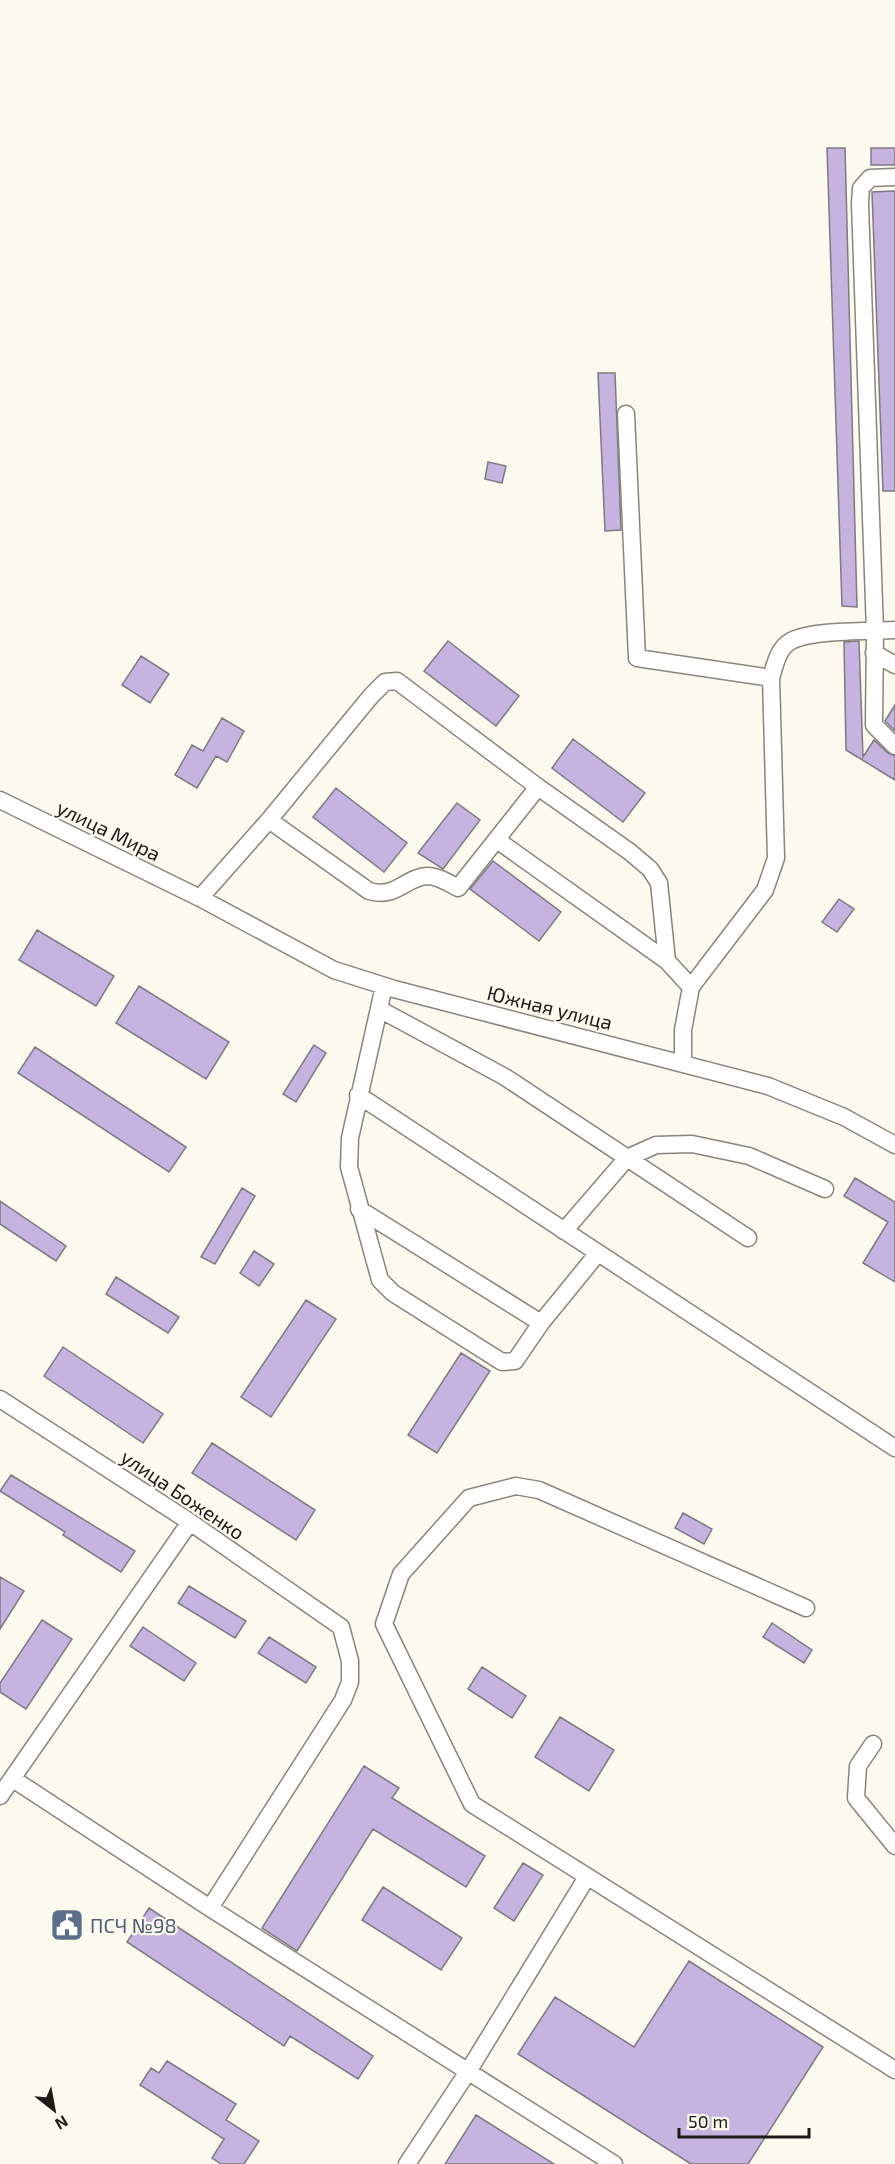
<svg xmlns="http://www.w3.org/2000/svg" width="895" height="2164" font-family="'Exo 2',sans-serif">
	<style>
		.building { fill: #c7b3e0; stroke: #7e7a83; stroke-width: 1.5 }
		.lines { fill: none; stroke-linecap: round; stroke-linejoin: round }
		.minor-casing { stroke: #88857b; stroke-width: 19 }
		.minor { stroke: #fff; stroke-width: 16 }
		.labels { text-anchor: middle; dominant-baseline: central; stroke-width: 4.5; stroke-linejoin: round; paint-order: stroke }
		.street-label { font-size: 20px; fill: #1c1b17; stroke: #fcf9ef }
		.service-label { font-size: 20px; fill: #4e5e75; stroke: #fcf9ef; text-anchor: start }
	</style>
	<rect width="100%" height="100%" fill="#fcf9ef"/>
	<path class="building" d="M827 148H845L857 607 842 606Z
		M871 148H895V165H871Z
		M895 191V491H883L872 192Z
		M598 373H615L621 530 605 531Z
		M488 462 506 466 502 483 485 479Z
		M448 641 519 696 496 726 424 671Z
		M859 641 863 757 874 740 888 753 895 756V780L846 750 844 642Z
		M141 656 169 674 150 703 122 685Z
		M895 705V731L885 721Z
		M222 718 244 731 227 762 216 756 197 788 175 775 192 745 203 751Z
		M573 739 645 793 623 822 552 768Z
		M336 788 407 843 384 872 313 817Z
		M457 803 480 820 443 869 418 853Z
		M493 861 561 912 539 941 470 889Z
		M839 899 854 909 837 932 822 922Z
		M37 930 114 976 96 1006 19 960Z
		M139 986 229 1042 206 1079 116 1023Z
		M314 1045 326 1053 296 1102 283 1094Z
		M35 1047 186 1147 169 1172 18 1073Z
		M855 1178 895 1202V1282L863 1263 888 1222 844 1196Z
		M242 1188 255 1196 215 1264 201 1257Z
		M0 1201 66 1246 56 1261 0 1224Z
		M254 1251 274 1264 259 1286 240 1273Z
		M116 1277 179 1317 168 1333 106 1294Z
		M306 1300 336 1319 271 1417 241 1397Z
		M63 1347 163 1414 143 1443 44 1376Z
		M461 1353 490 1371 437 1453 408 1435Z
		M212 1443 315 1510 296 1540 192 1473Z
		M11 1475 135 1551 121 1572 63 1535 65 1532 0 1491Z
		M683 1513 712 1529 704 1544 675 1528Z
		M0 1577 24 1591 0 1629Z
		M189 1586 246 1621 235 1638 178 1603Z
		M42 1620 72 1639 26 1709 0 1692V1683Z
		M772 1623 812 1650 804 1663 763 1637Z
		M143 1627 196 1663 184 1681 130 1646Z
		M269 1637 316 1667 306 1683 258 1653Z
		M482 1667 526 1696 512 1718 468 1689Z
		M560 1717 614 1750 589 1791 535 1757Z
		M364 1766 399 1788 392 1798 485 1856 466 1887 373 1829 297 1951 262 1928Z
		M523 1863 543 1875 514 1921 494 1908Z
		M383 1887 462 1938 441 1970 362 1920Z
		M149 1908 373 2056 358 2079 290 2036 284 2046 127 1942Z
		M689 1961 823 2047 748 2164H691L518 2054 555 1997 634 2047Z
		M167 2061 236 2104 226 2120 259 2141 244 2164H221L212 2158 224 2139 140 2085 151 2068 159 2073Z
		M476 2115 554 2164H445Z"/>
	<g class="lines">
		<g class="minor-casing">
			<path id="minor" d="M895 177 870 178 861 188 860 204 875 631 874 725 895 746
				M626 414 637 658 771 678
				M874 653 895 665
				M0 800 200 898 334 970 394 989 768 1086 844 1117 895 1145
				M269 820 369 891C396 899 406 877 427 876 438 876 449 883 458 888L538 787
				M497 840 667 961 691 987
				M200 898 269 820 371 696 385 682 397 681 538 787 630 852 650 869 659 883 667 961
				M384 986 350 1138 349 1167 380 1280 393 1293 502 1362 515 1361 541 1323 598 1253
				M379 1009 505 1077 748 1238
				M683 1062V1030L691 987 765 890 776 858 771 678C775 665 778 648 791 641 811 630 870 631 895 630
				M358 1095 895 1448
				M359 1209 541 1323
				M564 1231 627 1158 656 1145 692 1144 749 1156 825 1189
				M0 1399 190 1522 341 1627 350 1661V1682L343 1700 210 1908
				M806 1608 539 1490 516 1486 469 1498 401 1574 384 1624 472 1804 895 2070
				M873 1744 858 1766 856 1798 895 1846
				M13 1779 210 1908 614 2164
				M0 1796 190 1522
				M407 2164 469 2070 587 1877"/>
		</g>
		<use href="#minor" class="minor"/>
	</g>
	<defs>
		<g id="civic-square" transform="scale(1.725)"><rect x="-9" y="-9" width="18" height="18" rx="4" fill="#5c6f8a" stroke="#fcf9ef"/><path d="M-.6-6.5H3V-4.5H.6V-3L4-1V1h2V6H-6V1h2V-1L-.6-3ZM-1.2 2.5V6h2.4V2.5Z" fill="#fff"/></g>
	</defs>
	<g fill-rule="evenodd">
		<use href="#civic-square" x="67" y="1925"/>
	</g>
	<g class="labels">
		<g class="street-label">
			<text transform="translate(109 830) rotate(26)">улица Мира</text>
			<text transform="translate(550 1007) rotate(14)">Южная улица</text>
			<text transform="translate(183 1494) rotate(34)">улица Боженко</text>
		</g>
		<g class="service-label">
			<text x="90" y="1925">ПСЧ №98</text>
		</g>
	</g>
	<g transform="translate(54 2110) rotate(149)" stroke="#fcf9ef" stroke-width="4.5" paint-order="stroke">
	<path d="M0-4.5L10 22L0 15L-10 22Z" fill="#1c1b17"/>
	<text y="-9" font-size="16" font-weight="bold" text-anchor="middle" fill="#1c1b17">N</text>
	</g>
	<path d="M679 2128v9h130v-9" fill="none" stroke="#1c1b17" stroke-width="3"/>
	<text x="688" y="2128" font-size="18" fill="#1c1b17" stroke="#fcf9ef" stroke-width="4.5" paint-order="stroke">50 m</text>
</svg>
